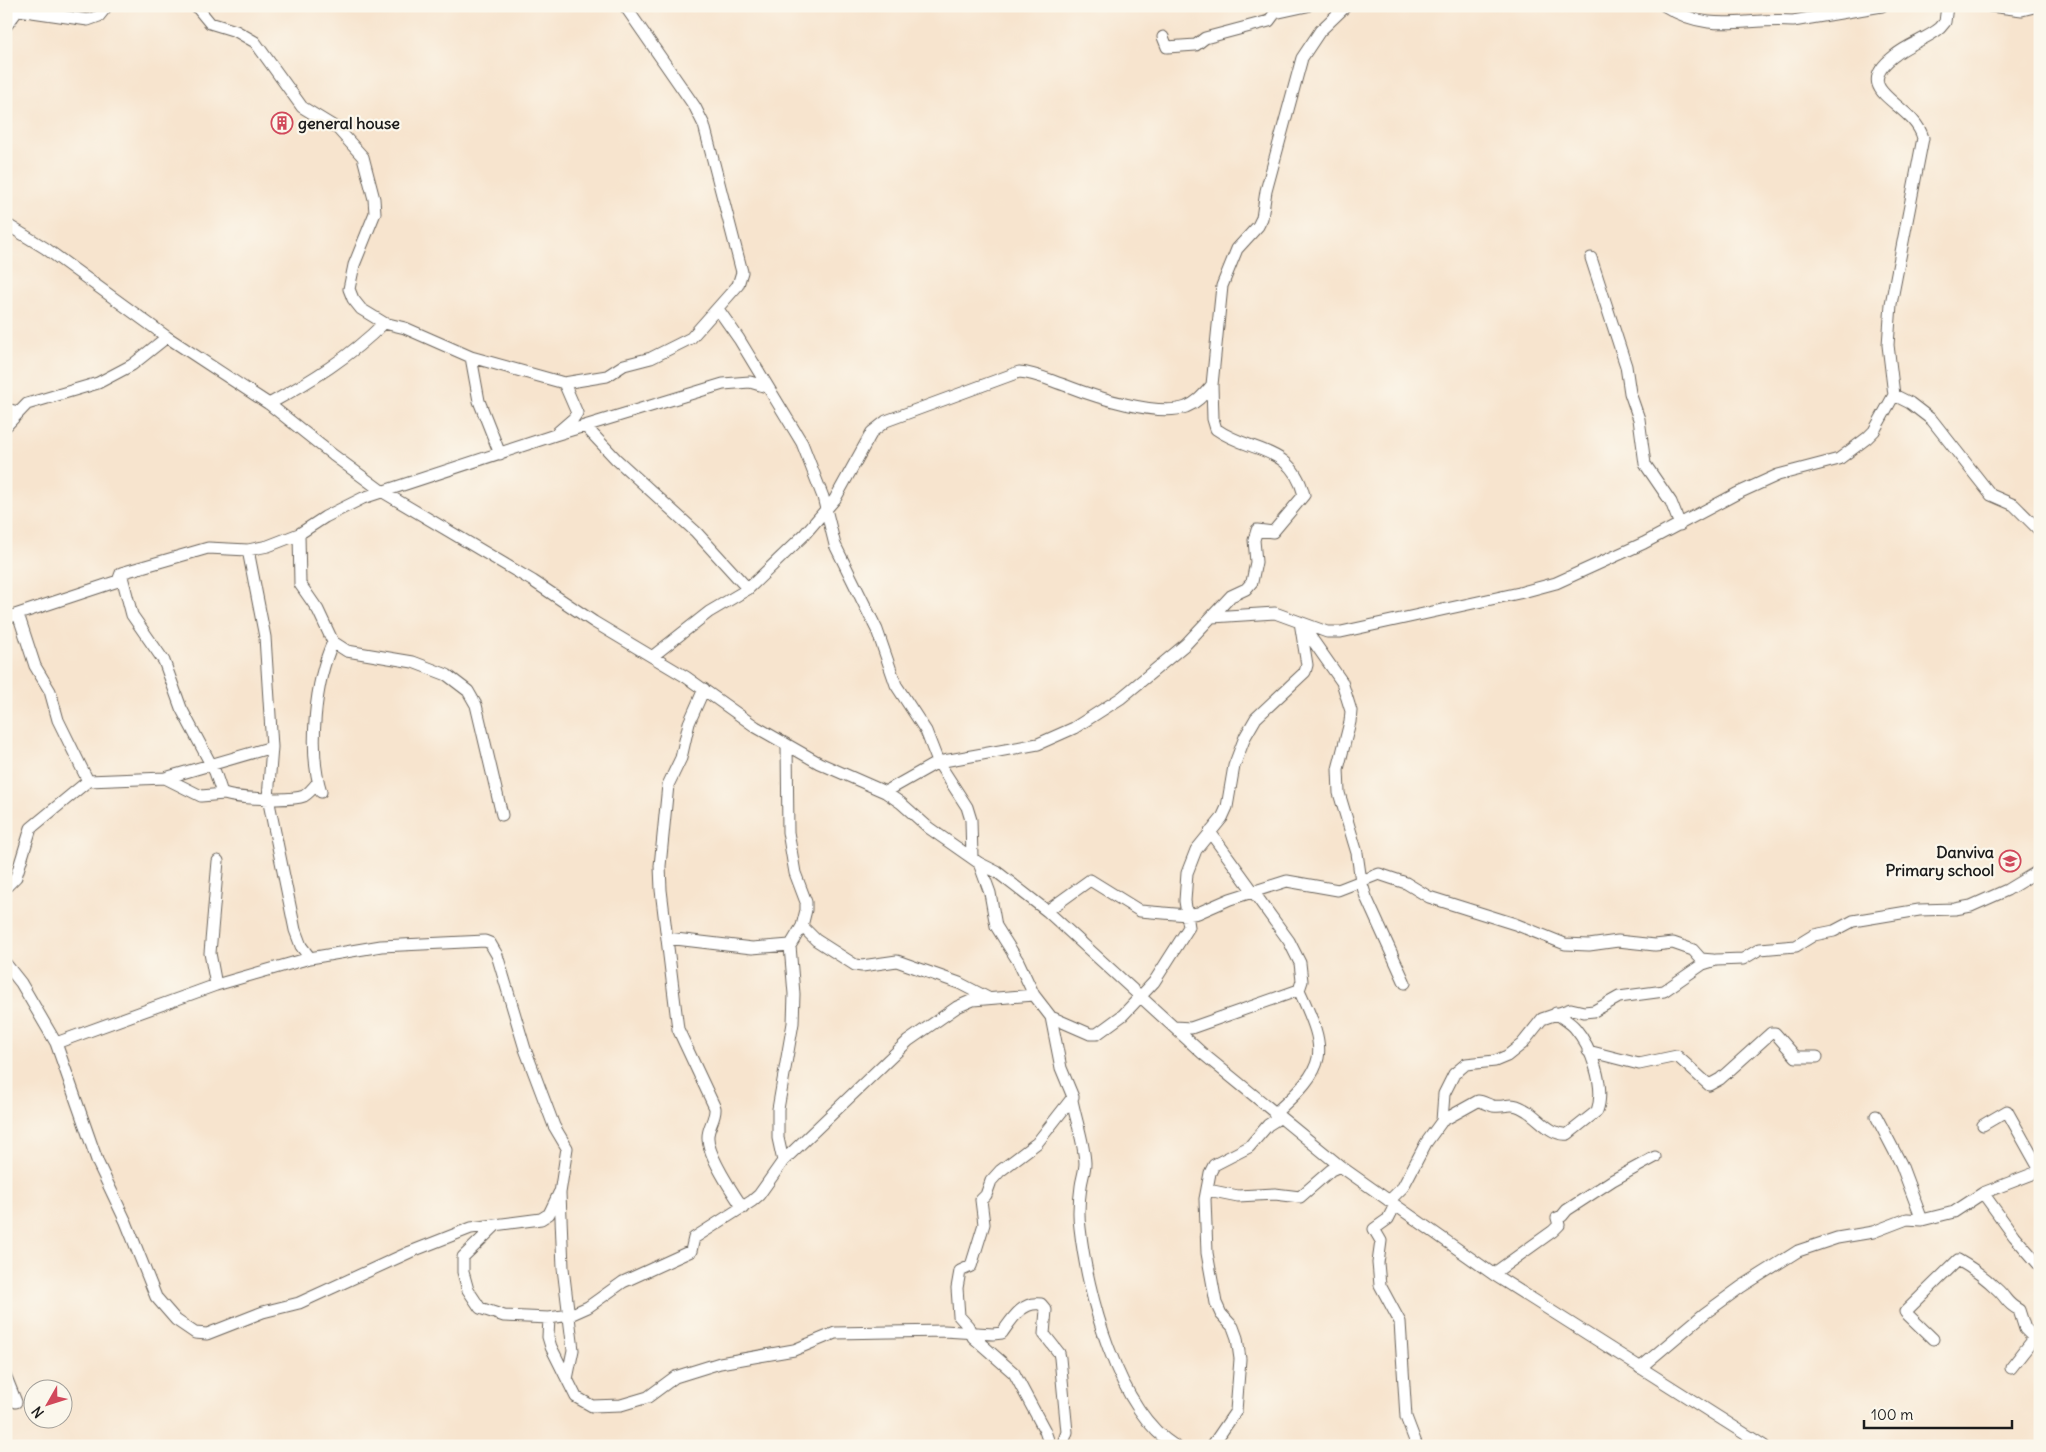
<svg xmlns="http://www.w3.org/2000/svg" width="2046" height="1452" font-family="Delius,sans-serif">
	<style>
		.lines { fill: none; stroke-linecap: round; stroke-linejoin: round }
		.street-casing { stroke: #69625a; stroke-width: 13 }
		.street { stroke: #fff; stroke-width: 11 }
		.labels { text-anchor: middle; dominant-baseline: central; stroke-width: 4.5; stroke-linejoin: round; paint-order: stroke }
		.poi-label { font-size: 16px; font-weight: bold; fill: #1c1c1c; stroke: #fbf7ec; text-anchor: start }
	</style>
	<rect width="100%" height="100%" fill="#fbf7ec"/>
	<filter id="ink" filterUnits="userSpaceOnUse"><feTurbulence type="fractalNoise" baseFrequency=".02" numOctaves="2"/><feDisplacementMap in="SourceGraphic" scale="10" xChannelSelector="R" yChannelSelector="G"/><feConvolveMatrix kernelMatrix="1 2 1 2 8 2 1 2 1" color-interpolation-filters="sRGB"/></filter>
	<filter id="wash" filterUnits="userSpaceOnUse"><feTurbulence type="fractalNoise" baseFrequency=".0096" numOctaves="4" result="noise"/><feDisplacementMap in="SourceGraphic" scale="20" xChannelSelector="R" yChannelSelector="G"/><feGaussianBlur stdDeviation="1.12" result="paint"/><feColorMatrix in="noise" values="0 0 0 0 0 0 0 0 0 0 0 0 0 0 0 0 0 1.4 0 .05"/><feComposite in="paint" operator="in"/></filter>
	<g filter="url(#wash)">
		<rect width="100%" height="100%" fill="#f7e4ce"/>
	</g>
	<g filter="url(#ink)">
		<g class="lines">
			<g class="street-casing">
				<path id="street" d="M196 6 210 23 236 31 255 42 302 107 338 129 363 157 374 199 375 213 354 265 349 289 353 299 361 309 384 323 405 328 471 357 564 383 607 376 624 365 651 358 691 338 738 285 742 272 704 125 695 107 625 6
					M1665 6C1711 35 1745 17 1793 21L1882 6
					M1990 6 2022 10 2038 6
					M6 26 18 10 88 20 99 16 107 6
					M1163 37 1167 47 1196 45 1205 38 1269 21 1275 13 1307 6
					M6 224 45 248 167 337 269 404 333 455 383 492 533 581 594 622 686 677 756 727 819 763 885 792 901 803 929 828 979 863 997 872 1047 911 1202 1053 1340 1166 1493 1274 1764 1446
					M1591 258 1626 366 1630 393 1639 419 1645 464 1671 502 1680 525
					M718 309 739 339 802 443 823 497 835 545 877 630 896 685 926 731 938 762 967 807 971 820 972 858
					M471 357 479 401 500 454
					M1894 395 1910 403 1932 420 1991 495 2014 505 2040 531
					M269 404C311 381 350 357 384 323
					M6 409 19 412
					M6 426 27 404 98 383 132 365 167 337
					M586 427 616 459 696 532 748 589
					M558 432 573 419 577 413 564 383
					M299 534 300 584 318 610 333 642 347 651 413 662 447 675 468 691 476 705 502 815
					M248 550 265 637 272 747 268 798 295 930 301 946 310 958
					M121 573 132 615 164 661 181 708 215 772 222 793C233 799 292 801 304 796 309 793 314 787 318 782
					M18 614 35 666 50 691 58 720 88 781
					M1212 617 1275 613 1327 632H1341L1519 593 1556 583 1644 543 1736 494 1778 475 1839 459 1867 438 1874 431 1894 395 1888 345 1891 304 1923 138C1913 101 1847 93 1894 56 1908 44 1927 39 1940 28L1945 22 1947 6
					M6 618 118 581 121 573 208 548 248 550 268 546 299 534 325 517 363 498 555 435 723 384 750 382 767 387
					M1302 625 1342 682 1351 711 1350 722 1338 769 1339 793 1357 853 1361 881 1366 897 1405 983
					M653 656 709 612 748 589 804 535 835 499 872 432 886 421 1019 372C1036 373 1051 381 1067 386 1095 397 1158 417 1186 407 1198 402 1204 394 1212 385
					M704 689 689 723 681 758 668 785 660 866 661 890 678 1029 715 1108C716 1119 707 1128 708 1138 708 1156 733 1193 743 1208
					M165 778 201 796 224 794
					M321 792C308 750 315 681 333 642
					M885 792 938 762 1038 744 1074 728 1121 698 1186 644 1231 596 1246 589 1252 582 1256 562 1254 540 1257 530 1273 532 1304 495C1291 444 1251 454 1216 429L1213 419 1212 385 1222 286 1237 249 1258 226 1262 218 1266 191 1302 58 1320 31 1346 6
					M1210 832 1289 941 1300 963 1302 981 1299 990C1329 1054 1328 1066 1274 1114
					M979 863 990 893 996 926 1018 961 1034 995 1051 1017 1061 1068 1073 1097 1037 1143 1000 1171 991 1181 986 1195 981 1200 984 1224 971 1266 960 1271 957 1288 959 1316 968 1326 973 1337 1014 1373 1045 1431 1050 1446
					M6 887 16 877 31 828 88 781 165 778 272 747
					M1047 911 1090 880 1140 911 1187 915 1198 913 1230 899 1287 881 1338 890 1379 874 1406 883 1429 897 1515 924 1565 944 1589 945 1618 941 1655 945 1673 943 1693 950 1701 959 1713 960
					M802 926 816 940 855 965 862 966 897 961 959 983 988 998
					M667 938 752 948 790 945
					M6 964 21 983 56 1043 98 1163 126 1222 156 1297 176 1320 195 1333 207 1334 263 1312 299 1303 410 1252 471 1228 541 1219 549 1214 559 1193
					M216 985 210 953 218 861
					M1051 1017 1090 1034H1097L1123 1015 1154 982 1189 927 1185 901 1187 873 1196 850 1222 818 1227 807 1234 766 1245 737 1256 718 1305 672 1307 665 1300 622
					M1174 1027 1191 1028 1299 990
					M56 1043 216 985 310 958 381 946 485 941 490 943 497 955 525 1049 554 1126 567 1148 560 1193 563 1268 573 1350 567 1379
					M1588 1051 1639 1064 1677 1056 1709 1085 1720 1079 1771 1033H1775L1796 1057H1817
					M1072 1100C1076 1121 1084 1142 1085 1163 1085 1171 1082 1178 1081 1186 1079 1200 1078 1214 1080 1228 1087 1292 1117 1410 1175 1446
					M1876 1116 1901 1164 1922 1220
					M1442 1121 1478 1101C1483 1101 1488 1105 1493 1106 1508 1108 1510 1100 1527 1111 1540 1119 1551 1136 1568 1134L1597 1111C1606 1086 1591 1047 1575 1028 1570 1022 1562 1018 1556 1013
					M1983 1125 2007 1111 2040 1170
					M783 1161 778 1138V1109L793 1023 794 994 790 946 802 926 806 910V902L795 873 788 832 787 745
					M1208 1190 1238 1196 1275 1194 1300 1197 1331 1170 1340 1166
					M1983 1193 2014 1236 2040 1266
					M1389 1201 1403 1187 1426 1143 1442 1121 1444 1094 1454 1074 1466 1064 1495 1061 1507 1056 1522 1044 1542 1019 1571 1009 1584 1012 1594 1011 1619 997 1664 991 1703 964 1716 960 1743 959 1760 949 1796 946 1814 935 1834 931 1853 921 1919 910 1955 909 1971 906 2007 890 2040 870
					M1395 1205 1388 1219 1374 1229 1381 1241 1378 1263 1380 1285 1400 1322 1406 1417 1417 1446
					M496 1225 463 1257V1272L468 1290 480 1308 504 1316 549 1318 570 1315 588 1307 623 1282 691 1251 694 1238 752 1201 759 1195 783 1161 908 1041 957 1007 973 1000 1034 995
					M1493 1274 1553 1231 1559 1225 1557 1218 1562 1216 1567 1210 1613 1180 1655 1157
					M549 1318 548 1337 551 1347 576 1397 592 1406 621 1405 648 1397 675 1377 720 1363 794 1350 835 1333 944 1331 993 1334 1002 1333C1012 1319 1022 1301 1041 1304L1046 1310 1044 1334 1059 1353 1060 1358 1067 1432 1062 1446
					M1933 1339 1905 1312 1958 1260C1974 1269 1987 1279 1999 1291 2008 1300 2006 1303 2019 1310L2025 1329 2033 1337
					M1640 1368 1704 1314 1741 1287 1798 1251 1837 1238 1873 1232 1907 1219 1922 1220 1954 1212 1983 1193 2040 1171
					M2011 1368 2040 1331
					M6 1377 16 1402
					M1212 1446 1236 1411 1240 1359 1237 1338 1233 1327 1221 1314 1216 1303 1207 1253 1205 1199 1210 1173 1214 1165 1249 1147 1268 1125 1279 1118"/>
			</g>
			<use href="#street" class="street"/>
		</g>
	</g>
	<defs>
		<g id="building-ring" transform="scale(1.125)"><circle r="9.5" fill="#fbf7ec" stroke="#d1495b" stroke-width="1.5"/><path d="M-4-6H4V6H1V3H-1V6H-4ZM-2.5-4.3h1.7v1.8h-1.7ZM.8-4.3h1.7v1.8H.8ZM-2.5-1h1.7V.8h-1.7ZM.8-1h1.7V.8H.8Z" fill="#d1495b"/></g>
		<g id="school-ring" transform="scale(1.125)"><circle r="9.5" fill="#fbf7ec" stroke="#d1495b" stroke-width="1.5"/><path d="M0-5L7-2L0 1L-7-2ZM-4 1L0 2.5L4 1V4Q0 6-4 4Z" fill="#d1495b"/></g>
	</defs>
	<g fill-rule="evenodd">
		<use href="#building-ring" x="282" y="123"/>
		<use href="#school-ring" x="2010" y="861"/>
	</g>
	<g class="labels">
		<g class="poi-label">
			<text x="298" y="123">general house</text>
			<text x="1994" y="852" text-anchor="end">Danviva<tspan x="1994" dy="18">Primary school</tspan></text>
		</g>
	</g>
	<rect width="2046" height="1452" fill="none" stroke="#fbf7ec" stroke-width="25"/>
	<g transform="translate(48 1404) rotate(231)"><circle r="24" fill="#fbf7ec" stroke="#a29f99"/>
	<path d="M0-4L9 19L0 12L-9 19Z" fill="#d1495b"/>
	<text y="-8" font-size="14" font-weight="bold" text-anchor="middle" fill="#1c1c1c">N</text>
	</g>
	<path d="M1864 1420v8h148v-8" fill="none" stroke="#1c1c1c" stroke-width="2.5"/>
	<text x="1871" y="1420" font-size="15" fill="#1c1c1c" stroke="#fbf7ec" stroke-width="4" paint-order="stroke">100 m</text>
</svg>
